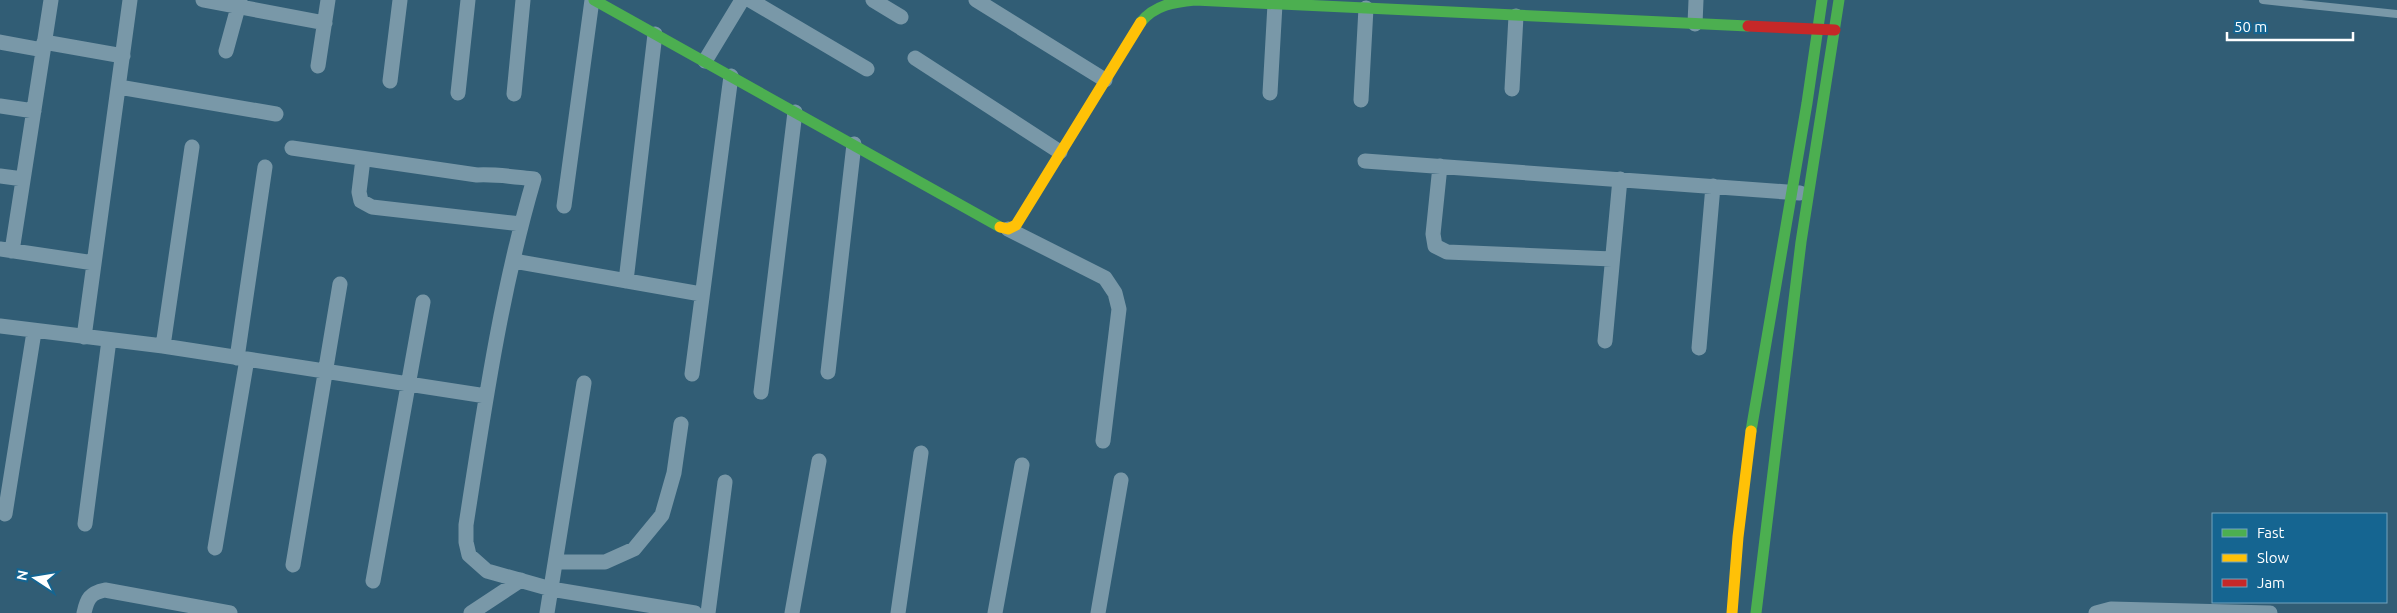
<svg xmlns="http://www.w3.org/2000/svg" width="2397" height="613" font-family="Ubuntu,sans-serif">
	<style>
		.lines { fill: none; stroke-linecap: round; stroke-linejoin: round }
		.lane { stroke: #7998a8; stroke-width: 8 }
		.street { stroke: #7998a8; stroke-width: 15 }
		.fast { stroke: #4caf50; stroke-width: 11 }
		.slow { stroke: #ffc107; stroke-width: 11 }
		.jam { stroke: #c62828; stroke-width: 11 }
	</style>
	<rect width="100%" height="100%" fill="#315d75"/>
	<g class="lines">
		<path class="lane" d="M2263 0 2397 14"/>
		<path class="street" d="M203 0 325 23
			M750 0 867 69
			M873 0 901 17
			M976 0 1105 80
			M1695 24 1696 0
			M0 42 43 50
			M44 42 123 56
			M226 51 240 0
			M915 58 1060 152
			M705 61 742 0
			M318 66 328 0
			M390 81 400 0
			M119 87 276 114
			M1512 89 1516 16
			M458 93 468 0
			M1270 93 1275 4
			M514 94 523 0
			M1361 100 1366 8
			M0 106 34 111
			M292 148 477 175C497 174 515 177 534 179 501 291 484 409 466 525V542L469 555 487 571 551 589 695 613
			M363 159 359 192 361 201 372 207 521 224
			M1365 161 1800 193
			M1440 166 1433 234 1435 246 1447 252 1612 259
			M0 176 23 179
			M564 206 592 0
			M1008 229 1105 278 1115 293 1119 309 1103 441
			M0 249 94 263
			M12 251 51 0
			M514 261 701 294
			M626 281 655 34
			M0 326 163 346 486 396
			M84 337 130 0
			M1605 341 1620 179
			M163 346 192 147
			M1699 348 1713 186
			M237 358 265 167
			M828 372 854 144
			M692 374 731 76
			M761 392 795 112
			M5 514 34 332
			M85 524 109 340
			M215 548 247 359
			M556 562H605L634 549 662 515 674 473 681 424
			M293 565 340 284
			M373 581 423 302
			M84 613C87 599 90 593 105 590L230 613
			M471 613 521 580
			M547 613 584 383
			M708 613 725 482
			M792 613 819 461
			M898 613 921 453
			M995 613 1022 465
			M1098 613 1121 480
			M2096 613 2111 609 2270 613"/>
		<path class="fast" d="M594 0 1000 227
			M1141 22C1155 5 1174 2 1195 0L1748 26
			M1751 431 1807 103 1822 0
			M1756 613 1801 242 1839 0"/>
		<path class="slow" d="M1000 227 1008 229 1016 225 1141 22
			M1732 613 1738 537 1751 431"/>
		<path class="jam" d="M1748 26 1835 30"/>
	</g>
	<rect x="2212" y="513" width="175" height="90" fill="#156591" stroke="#73a3bd"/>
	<rect x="2222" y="529" width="25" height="8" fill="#4caf50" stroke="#73a3bd"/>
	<text x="2257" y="538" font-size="15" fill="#ffffff">Fast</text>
	<rect x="2222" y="554" width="25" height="8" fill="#ffc107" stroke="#73a3bd"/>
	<text x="2257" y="563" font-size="15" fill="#ffffff">Slow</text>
	<rect x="2222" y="579" width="25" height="8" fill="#c62828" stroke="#73a3bd"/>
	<text x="2257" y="588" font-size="15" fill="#ffffff">Jam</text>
	<g transform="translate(35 578) rotate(282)" stroke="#156591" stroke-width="4" paint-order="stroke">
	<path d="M0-4L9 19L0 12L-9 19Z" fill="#ffffff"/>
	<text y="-8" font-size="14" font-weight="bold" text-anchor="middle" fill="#ffffff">N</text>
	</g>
	<path d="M2227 32v8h126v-8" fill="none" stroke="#ffffff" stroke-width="2.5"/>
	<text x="2234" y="32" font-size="15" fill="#ffffff" stroke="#156591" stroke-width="4" paint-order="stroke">50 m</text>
</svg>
